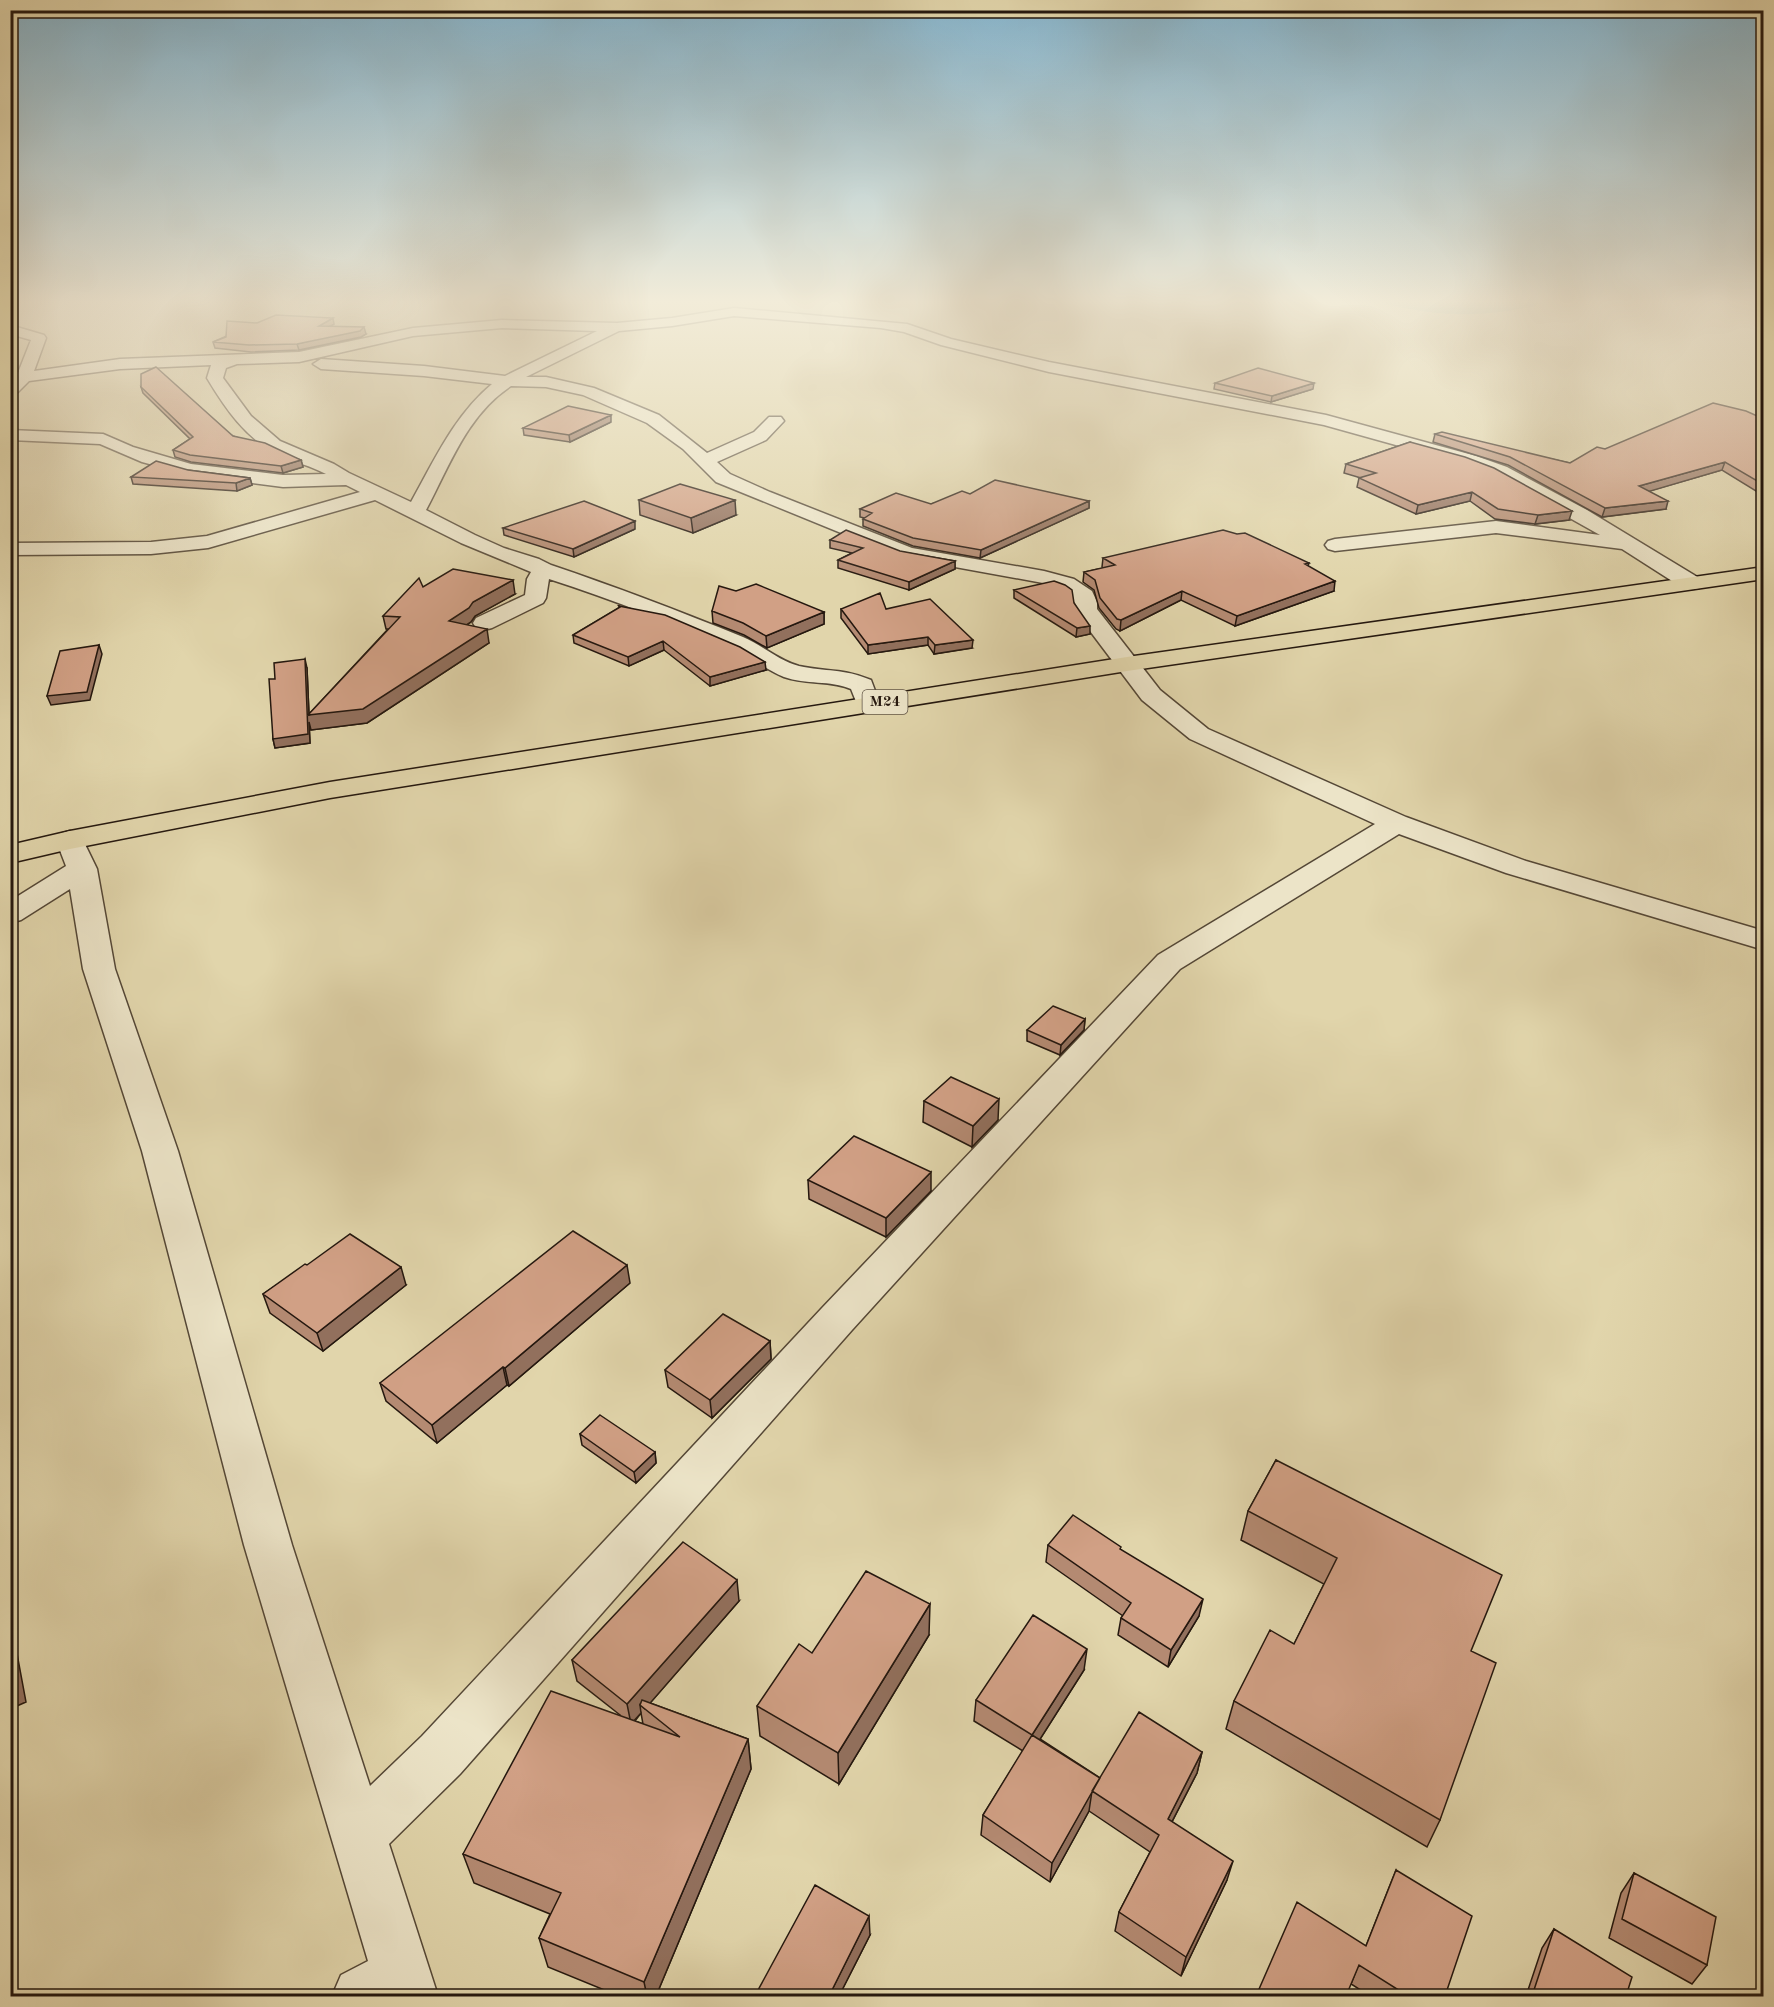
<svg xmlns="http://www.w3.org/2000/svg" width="1774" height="2007" font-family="'Old Standard TT',serif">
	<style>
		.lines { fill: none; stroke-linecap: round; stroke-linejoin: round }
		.river { fill: #94b9a9; fill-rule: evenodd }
		.minor-casing { stroke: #544736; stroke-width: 3 }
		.major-casing { stroke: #25180f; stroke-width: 3 }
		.minor { fill: #ece4c8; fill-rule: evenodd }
		.major { fill: #e1d5ab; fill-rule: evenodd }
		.wall { fill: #b48a72; stroke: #25180f; stroke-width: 1.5; fill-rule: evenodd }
		.shaded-wall { fill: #92705d; stroke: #25180f; stroke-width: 1.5 }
		.building { fill: #d1a085; stroke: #25180f; stroke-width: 1.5 }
		.labels { text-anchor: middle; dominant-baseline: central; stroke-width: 5; stroke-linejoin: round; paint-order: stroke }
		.shield { fill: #ece4c8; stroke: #615546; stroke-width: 1.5 }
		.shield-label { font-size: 15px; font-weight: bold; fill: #25180f }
	</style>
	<rect width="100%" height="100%" fill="#e1d5ab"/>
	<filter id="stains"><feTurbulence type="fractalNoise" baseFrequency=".00333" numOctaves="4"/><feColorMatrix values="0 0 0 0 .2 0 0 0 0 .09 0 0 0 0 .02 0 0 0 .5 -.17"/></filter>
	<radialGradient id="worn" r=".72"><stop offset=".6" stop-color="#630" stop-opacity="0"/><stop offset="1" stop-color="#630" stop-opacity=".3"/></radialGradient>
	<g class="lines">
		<path class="river" d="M1382 299H1545L1541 304C1490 318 1437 317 1386 304Z"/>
		<g class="minor-casing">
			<path id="minor" d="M734 308 907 324 951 339 1049 362 1326 415 1476 456 1507 467 1587 510 1699 578 1702 583 1699 588 1691 589 1683 588 1622 549 1496 533 1335 551 1328 549 1325 545 1328 541 1335 539 1496 521 1600 535 1493 475 1464 464 1324 425 1049 372 941 345 904 332 881 328 734 316 672 326 619 331 526 377H546L594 388 659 415 707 453 754 432 769 417H781L784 421 766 440 717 462 730 474 770 492 912 548 1044 571 1074 579 1092 591 1097 602V609L1160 690 1208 729 1406 817 1526 861 1764 931V950L1506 873 1399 834 1180 969 852 1330 460 1774 389 1844 438 1996H332L341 1975 368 1961 244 1545 142 1151 83 969 70 889 21 920 10 923V901L66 866 56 840 60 834 70 831 80 834 97 869 115 969 178 1151 292 1545 370 1786 422 1736 822 1308 1158 955 1375 824 1190 739 1142 700 1078 615 1075 610 1073 597 1066 591 1043 583 900 557 716 482 683 449 647 423 583 395 546 387 511 386C467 415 450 465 426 510L475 535 504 548 539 559 551 565C616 587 679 611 743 637 762 645 779 661 799 666 826 672 843 668 871 680L880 704 877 709 868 711 859 709 851 689C830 680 806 685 784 677 768 671 756 660 741 653 678 625 614 600 549 579L546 598 543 603 492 628 484 630 476 628 473 623 476 618 525 595 527 579 531 572 461 543 375 500 208 548 151 554 10 555V543L151 542 207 536 360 492 346 485 283 487 190 475 142 462 100 444 10 440V430L103 434 133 447 191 464 283 475 326 474C311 466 294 462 279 455 246 439 225 408 207 378L211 365 120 369 29 381 18 392 10 394V374L18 373 31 340 10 334V325L44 335 46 338 34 371 120 359 299 352 413 328 502 320 617 323 672 318ZM502 328 597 331 505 376 424 366 321 359 313 364 321 369 424 376 492 384C454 416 435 459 411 502L349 473 334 464 280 441 251 416 223 378 226 368 237 364 299 362 413 336Z"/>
		</g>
		<g class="major-casing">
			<path id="major" d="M1764 567V579L1127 671 330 798 70 849 10 863V845L70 831 330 782 1127 657Z"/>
		</g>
		<use href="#minor" class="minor"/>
		<use href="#major" class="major"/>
	</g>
	<path class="wall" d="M257 323 334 324 330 326 366 334 361 337 299 350 251 352 215 348 213 342Z
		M1215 383 1313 389 1271 402 1214 389Z
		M141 387 233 436 301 460 303 467 283 473 191 462 175 457 173 450 190 439 143 393Z
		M1764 419V496L1722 470 1649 491 1666 509 1602 517 1508 465 1433 442 1435 434 1570 463 1605 449Z
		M611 422 570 442 524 435 523 428Z
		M1410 442 1569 520 1535 524 1495 519 1470 501 1416 514 1357 487 1359 478H1361L1344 473 1346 464Z
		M188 470 250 478 252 485 237 491 133 484 131 477Z
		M970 494 1089 501V508L980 558 913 546 863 526V519L864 518 860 517V509L931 504Z
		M639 500 736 515 693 533 640 515Z
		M503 528 635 529 574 557 504 535Z
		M830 540 955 561V569L909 590 838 568V560L852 553 830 548Z
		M1103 558 1309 563 1308 566 1334 591 1235 626 1181 600 1120 631 1116 629 1099 608 1094 590 1083 582 1084 572 1103 568 1102 567Z
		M423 587 515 594 475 616 471 622 467 625 489 643 367 723 311 730 309 722 310 743 275 748 273 739 275 679 307 668 309 714 388 629H386L383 616Z
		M1014 590 1074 603 1090 634 1076 637 1014 598Z
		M736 591 824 612V624L767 648 744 635 713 623 712 611Z
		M619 606 766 670 710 686 664 650 629 666 574 643 573 635 619 608Z
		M841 609H886L972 648 934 654 928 645 868 654 841 618Z
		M1085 1019 1084 1030 1060 1055 1027 1041V1030Z
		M924 1101 998 1120 972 1147 923 1122Z
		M808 1180 931 1191 886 1237 809 1199Z
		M307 1265 406 1285 323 1351 270 1313 263 1294Z
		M630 1283 509 1386 507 1385 437 1443 386 1401 380 1383Z
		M770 1341 771 1359 712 1418 668 1387 665 1370Z
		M580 1434 655 1452 656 1463 636 1483 582 1445Z
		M1276 1460 1471 1651 1440 1820 1427 1847 1226 1729 1234 1701 1294 1644 1324 1584 1241 1540 1248 1511Z
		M1048 1545 1121 1550 1199 1616 1168 1667 1118 1635 1121 1618 1123 1616 1046 1562Z
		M739 1601 650 1703 748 1739 751 1769 656 1996H619L548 1967 539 1938 550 1914 474 1883 463 1854 620 1715 577 1681 572 1660ZM641 1713 643 1724 635 1721Z
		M929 1635 839 1784 760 1736 757 1706 812 1653Z
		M1084 1670 1040 1739 1100 1778 1202 1752 1197 1773 1172 1822 1227 1880 1181 1976 1115 1931 1119 1912 1150 1852 1089 1811 1050 1882 981 1835 983 1815 1023 1751 974 1721 976 1700Z
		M1396 1870 1445 1996H1370L1351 1984 1388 1890Z
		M1634 1873 1707 1965 1692 1984 1609 1938 1621 1893Z
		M1554 1929 1626 1996H1526L1542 1948Z
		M870 1935 839 1996H758L757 1992Z"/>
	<path class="shaded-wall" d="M333 318 334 324 320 332 319 326Z
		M364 327 366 334 361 337 299 350 297 344Z
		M1314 383 1313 389 1271 402 1272 396Z
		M611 415V422L570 442 569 435Z
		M301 460 303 467 283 473 281 466Z
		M1725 462 1722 470 1637 495 1639 486Z
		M250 478 252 485 237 491 236 483Z
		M1472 492 1470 501 1416 514 1418 505Z
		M735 500 736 515 693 533 691 518Z
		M1089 501V508L980 558 981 550Z
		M1668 501 1666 509 1602 517 1605 508Z
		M1572 511 1569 520 1535 524 1538 515Z
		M635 521V529L574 557 573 549Z
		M955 561V569L909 590V582Z
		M513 580 515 594 475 616 471 622 451 635 449 621 473 602Z
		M1335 581 1334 591 1235 626 1237 616Z
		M1182 591 1181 600 1120 631 1121 620Z
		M824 612V624L767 648 766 636Z
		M1090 626V634L1076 637 1077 628Z
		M487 629 489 643 367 723 311 730 309 722 310 743 275 748 273 739 305 659 307 668 309 715Z
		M928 637V645L868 654V645Z
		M973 640 972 648 934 654 935 645Z
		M663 641 664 650 629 666 628 657Z
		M99 645 102 654 90 700 51 705 47 696Z
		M765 662 766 670 710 686V677Z
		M1085 1019 1084 1030 1060 1055 1061 1045Z
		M999 1099 998 1120 972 1147 973 1126Z
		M931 1172V1191L886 1237V1218Z
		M627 1265 630 1283 509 1386 505 1368Z
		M401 1267 406 1285 323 1351 317 1333Z
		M770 1341 771 1359 712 1418 710 1400Z
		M503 1367 507 1385 437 1443 432 1425Z
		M655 1452 656 1463 636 1483 634 1472Z
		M737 1580 739 1601 645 1709 640 1705 641 1713 631 1724 627 1704Z
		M1203 1599 1199 1616 1168 1667 1171 1650Z
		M930 1604 929 1635 839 1784 838 1753Z
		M10 1616 26 1702 10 1709Z
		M1087 1649 1084 1670 1030 1755 1032 1735Z
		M748 1739 751 1769 656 1996H647L644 1982Z
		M1202 1752 1197 1773 1163 1839 1168 1819Z
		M1092 1791 1089 1811 1050 1882 1052 1863Z
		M1233 1861 1227 1880 1181 1976 1186 1957Z
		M869 1916 870 1935 839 1996H829Z"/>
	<path class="building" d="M276 315 333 318 319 326 364 327 360 331 297 344 249 345 213 342 226 337 227 321 257 323Z
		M156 367 233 436 265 443 301 460 281 466 190 455 173 450 193 437 141 387V374Z
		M1258 368 1314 383 1272 396 1215 383Z
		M1713 403 1746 411 1764 419V485L1725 462 1639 486 1668 501 1605 508 1510 457 1435 434 1442 432 1570 463 1597 447 1605 449Z
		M568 406 611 415 569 435 523 428Z
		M1410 442 1465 457 1494 468 1572 511 1538 515 1498 509 1472 492 1418 505 1359 478 1376 473 1346 464Z
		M156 461 188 470 250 478 236 483 131 477Z
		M995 480 1089 501 981 550 913 538 863 519 872 513 860 509 896 493 931 504 962 491 970 494Z
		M680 484 735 500 691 518 639 500Z
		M584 501 635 521 573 549 503 528Z
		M846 530 900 551 955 561 909 582 838 560 863 548 830 540Z
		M1223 530 1237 534 1245 533 1309 563 1305 564 1335 581 1237 616 1182 591 1121 620 1117 619 1100 598 1095 580 1084 572 1115 565 1103 558Z
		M453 569 513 580 473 602 469 608 449 621 487 629 363 709 308 715 400 617 383 616 419 578 423 587Z
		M1054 581 1065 585 1072 590 1074 603 1090 626 1077 628 1014 590Z
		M756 584 824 612 766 636 743 623 712 611 719 586 736 591Z
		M880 593 886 609 930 599 973 640 935 645 928 637 868 645 841 609Z
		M619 606 665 615 740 647 765 662 710 677 663 641 628 657 573 635 620 607Z
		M99 645 87 692 47 696 60 651Z
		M305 659 308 734 273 739 269 679H275L274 663Z
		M1053 1006 1085 1019 1061 1045 1027 1030Z
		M951 1077 999 1099 973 1126 924 1101Z
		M854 1136 931 1172 886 1218 808 1180Z
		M573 1231 627 1265 505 1368 503 1367 432 1425 380 1383Z
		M350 1234 401 1267 317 1333 263 1294 305 1264 307 1265Z
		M723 1314 770 1341 710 1400 665 1370Z
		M600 1415 655 1452 634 1472 580 1434Z
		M1276 1460 1502 1575 1471 1651 1496 1663 1440 1820 1234 1701 1270 1630 1294 1644 1337 1558 1248 1511Z
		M1073 1515 1121 1547 1120 1549 1203 1599 1171 1650 1121 1618 1131 1603 1048 1545Z
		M683 1542 737 1580 627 1704 572 1660Z
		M866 1571 930 1604 838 1753 757 1706 799 1644 812 1653Z
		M1033 1615 1087 1649 1032 1735 976 1700Z
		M10 1669 13 1681 10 1682Z
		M551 1691 680 1737 640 1705 642 1700 748 1739 644 1982 539 1938 561 1893 463 1854Z
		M1139 1712 1202 1752 1168 1819 1233 1861 1186 1957 1119 1912 1159 1835 1092 1791Z
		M1032 1735 1100 1778 1052 1863 983 1815Z
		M1396 1870 1472 1916 1445 1996H1408L1359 1965 1346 1996H1256L1297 1902 1366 1946Z
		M1634 1873 1716 1917 1707 1965 1622 1919Z
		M815 1885 869 1916 829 1996H765L757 1992Z
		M1554 1929 1632 1977 1626 1996H1532Z"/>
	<linearGradient id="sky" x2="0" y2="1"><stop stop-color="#86b6cf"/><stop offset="0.52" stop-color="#f2ecd9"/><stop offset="1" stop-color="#f2ecd9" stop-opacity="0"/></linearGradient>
	<rect width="1774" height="580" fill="url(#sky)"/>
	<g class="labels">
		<rect class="shield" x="862.5" y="690" width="45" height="24" rx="4.5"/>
		<g class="shield-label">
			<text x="885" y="702">M24</text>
		</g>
	</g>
	<rect width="1774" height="2007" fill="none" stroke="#e1d5ab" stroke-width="36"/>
	<rect x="12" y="12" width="1750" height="1983" fill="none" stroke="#25180f" stroke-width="3"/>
	<rect x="18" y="18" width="1738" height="1971" fill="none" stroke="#25180f" stroke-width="1.5"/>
	<rect width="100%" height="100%" filter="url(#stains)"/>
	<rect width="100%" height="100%" fill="url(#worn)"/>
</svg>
